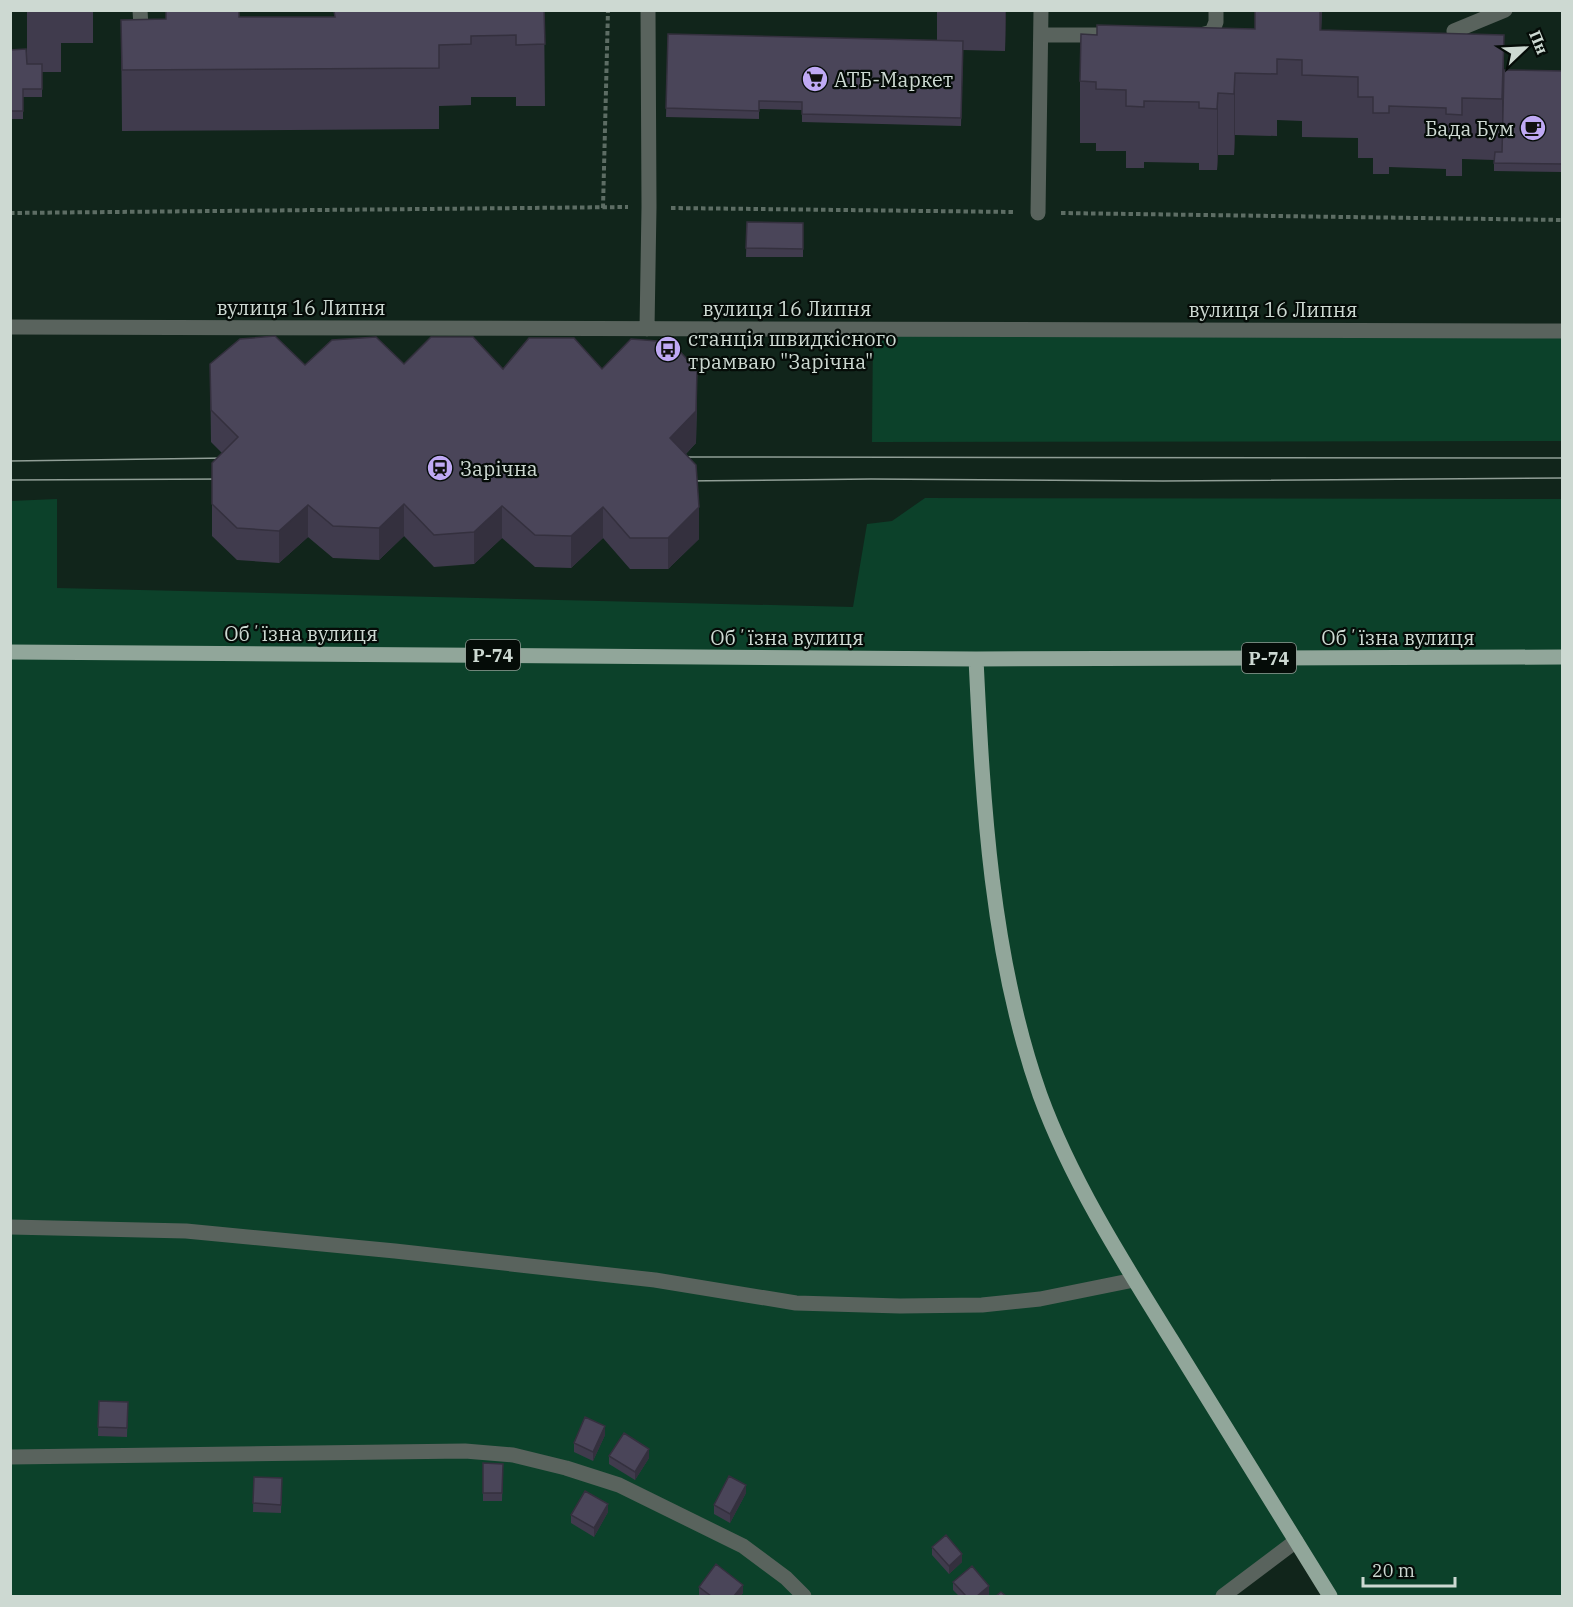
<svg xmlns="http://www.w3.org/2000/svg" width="1573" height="1607" font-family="'IBM Plex Serif',serif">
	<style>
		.green { fill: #0c412a }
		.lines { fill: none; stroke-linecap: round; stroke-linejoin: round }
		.path { stroke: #5d6d64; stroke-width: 4; stroke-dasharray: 4.5 3; stroke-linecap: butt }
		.minor { stroke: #59635d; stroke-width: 15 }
		.major { stroke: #91a69a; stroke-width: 15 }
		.tram { stroke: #909e96; stroke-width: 1.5 }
		.wall { fill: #403b4d }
		.shaded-wall { fill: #34303e }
		.building { fill: #4a4559; stroke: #34303e; stroke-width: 1.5 }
		.labels { text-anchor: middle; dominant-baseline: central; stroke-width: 4.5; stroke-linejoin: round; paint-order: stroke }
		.shield { fill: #050c08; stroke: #919c95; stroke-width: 1.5 }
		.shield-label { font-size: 18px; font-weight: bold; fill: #cdd9d2 }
		.poi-label { font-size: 20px; fill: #cdd9d2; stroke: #050c08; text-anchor: start }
		.street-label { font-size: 20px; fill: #cdd9d2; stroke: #050c08 }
	</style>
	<rect width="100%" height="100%" fill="#11251b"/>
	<path class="green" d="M873 330 1562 331V441L872 442Z
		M925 498 1562 499V1596H1330L1296 1541 1223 1596H11L10 501 57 499V588L853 607 867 524 892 521Z"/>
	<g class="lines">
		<path class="path" d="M603 208 608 10
			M671 208 1015 212
			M10 213 628 207
			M1061 213 1562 220"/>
		<path class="minor" d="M140 10 141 27 146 37
			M1454 31 1505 10
			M1041 35H1101
			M1197 36 1212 32 1216 22V10
			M1038 213 1041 10
			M10 327 1562 331
			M647 329 649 207 648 10
			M10 1227 186 1231 395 1251 655 1280 796 1303 900 1306 982 1305 1040 1299 1134 1280
			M10 1457 465 1451 513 1455 566 1468 619 1485 743 1546 786 1578 804 1596
			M1223 1596 1296 1541"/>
		<path class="major" d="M10 652 976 659 1562 657
			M976 659C983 804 991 956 1040 1095 1071 1180 1123 1262 1171 1339 1224 1425 1277 1510 1330 1596"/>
		<path class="tram" d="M683 457 1562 458
			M10 461 227 458
			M10 480 228 479
			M682 481 871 479 1163 481 1562 478"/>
	</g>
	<path class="wall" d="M27 10H93V43H61V72H42V97H23V119H10V50L27 63Z
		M544 10 545 106H516V97H471V105L439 106V129L122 131 121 20 334 17Z
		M937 10H1006L1005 51 963 50 961 126 802 122V110L759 109V119L666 117 668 34 937 41Z
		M1255 10H1322L1321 30 1504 95 1563 71V172L1494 171V160L1462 159V176H1446V169L1389 167V174H1373V158H1358V138L1302 137V121L1277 120V136L1235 135 1234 155H1218L1217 170H1199V163L1144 162V168H1126V151H1096V143H1080V81L1097 35 1255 29Z
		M747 222 803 223V257H746Z
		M210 364 305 365 404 364 503 369H602L697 402 696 443 686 454 699 539 668 569H630L603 538 571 568 535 567 502 538 474 564 434 567 404 536 379 560 333 558 308 537 279 563 237 560 212 536V463L222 453 211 442Z
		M99 1401 128 1402 127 1437 98 1436Z
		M605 1435 593 1461 574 1452V1443Z
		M609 1456 649 1458 635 1480 609 1464Z
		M483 1463 503 1464 502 1501H483Z
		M254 1477 282 1478 281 1513 253 1512Z
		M746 1493 730 1523 714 1514V1505Z
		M608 1512 594 1537 571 1523V1515Z
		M932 1547 962 1562 949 1574 932 1555Z
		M953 1582 989 1594 987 1596H959L953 1590Z
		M699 1587 743 1593 740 1596H701L699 1595Z"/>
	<path class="shaded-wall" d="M1005 10H1006L1005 51Z
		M1320 10H1322L1320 76Z
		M1504 35V96L1502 161V99Z
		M1235 73V135L1234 155V94Z
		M1218 93V155L1217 170V109Z
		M697 370 696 443 670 470V438Z
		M404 504V536L379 560V528Z
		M308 505V537L279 563V531Z
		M502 506V538L474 564V532Z
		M603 507V538L571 568V536Z
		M699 507V539L668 569V538Z
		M605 1426V1435L593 1461V1452Z
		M649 1449V1458L635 1480V1472Z
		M746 1485V1493L730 1523V1514Z
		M608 1504V1512L594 1537V1528Z
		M962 1554V1562L949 1574V1566Z
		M743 1585V1593L740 1596H734Z
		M989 1586V1594L987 1596H977Z"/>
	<path class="building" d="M166 10H239V17H335L334 11 544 10 545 44 516 45V35L471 36V44L439 45V68L122 70 121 20 166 19Z
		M1255 10H1320V30L1504 35 1502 99 1462 98V115L1446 114V108L1389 106V113H1373V97H1358V77L1302 75V60L1277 59V74L1235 73 1234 94 1218 93 1217 109 1199 108V102L1144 101V107L1126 106V90L1096 89V82L1080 81 1081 34 1097 35V25L1255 29Z
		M668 34 963 41 961 118 802 114V102L759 101V111L666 108Z
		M26 49 27 64H42V89H23V111H10V50Z
		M1504 70 1563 71V164L1494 163 1495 152H1502Z
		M747 222 803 223V249L746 248Z
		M275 336 305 365 332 340 376 337 404 364 431 337H473L503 369 529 338H574L602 369 631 339 671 342 697 370 696 411 670 438 696 465 699 507 668 538H630L603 507 571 536 535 535 502 506 474 532 434 535 404 504 379 528 333 526 308 505 279 531 237 528 212 504V463L238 437 211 410 210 364 240 339Z
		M99 1401 128 1402 127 1428 98 1427Z
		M585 1417 605 1426 593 1452 574 1443Z
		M624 1433 649 1449 635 1472 609 1456Z
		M483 1463 503 1464 502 1493H483Z
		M729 1476 746 1485 730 1514 714 1505Z
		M254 1477 282 1478 281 1505 253 1503Z
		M585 1491 608 1504 594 1528 571 1515Z
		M946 1535 962 1554 949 1566 932 1547Z
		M716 1564 743 1585 734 1596H711L699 1587Z
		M972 1566 989 1586 977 1596H966L953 1582Z
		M1001 1592 1006 1596H996Z"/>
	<defs>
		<g id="supermarket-disc" transform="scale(1.35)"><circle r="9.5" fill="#bfa9f4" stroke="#050c08"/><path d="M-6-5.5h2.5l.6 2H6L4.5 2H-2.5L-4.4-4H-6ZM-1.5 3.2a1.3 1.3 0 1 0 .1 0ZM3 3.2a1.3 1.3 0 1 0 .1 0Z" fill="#111"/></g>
		<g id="cafe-disc" transform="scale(1.35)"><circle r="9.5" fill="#bfa9f4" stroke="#050c08"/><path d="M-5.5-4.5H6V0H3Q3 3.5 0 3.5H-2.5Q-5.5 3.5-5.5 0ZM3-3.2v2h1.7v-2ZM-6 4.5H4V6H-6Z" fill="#111"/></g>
		<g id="bus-disc" transform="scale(1.35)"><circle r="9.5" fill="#bfa9f4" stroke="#050c08"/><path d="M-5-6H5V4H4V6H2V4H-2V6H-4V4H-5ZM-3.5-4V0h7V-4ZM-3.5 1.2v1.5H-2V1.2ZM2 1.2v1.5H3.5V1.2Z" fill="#111"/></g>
		<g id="station-disc" transform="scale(1.35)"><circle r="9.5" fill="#bfa9f4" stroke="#050c08"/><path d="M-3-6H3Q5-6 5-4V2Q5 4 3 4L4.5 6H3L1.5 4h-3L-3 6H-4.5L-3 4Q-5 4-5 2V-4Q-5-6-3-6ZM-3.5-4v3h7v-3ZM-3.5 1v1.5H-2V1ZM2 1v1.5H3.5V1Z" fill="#111"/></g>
	</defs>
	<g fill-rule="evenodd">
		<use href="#supermarket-disc" x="815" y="79"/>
		<use href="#cafe-disc" x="1533" y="128"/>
		<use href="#bus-disc" x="668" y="349"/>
		<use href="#station-disc" x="440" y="468"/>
	</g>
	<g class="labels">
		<g class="shield">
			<rect x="466" y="640" width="54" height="30" rx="4.5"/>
			<rect x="1242" y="643" width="54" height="30" rx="4.5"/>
		</g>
		<g class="shield-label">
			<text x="493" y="655">Р-74</text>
			<text x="1269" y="658">Р-74</text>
		</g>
		<g class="poi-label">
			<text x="834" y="79">АТБ-Маркет</text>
			<text x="1514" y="128" text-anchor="end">Бада Бум</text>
			<text x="688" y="338">станція швидкісного<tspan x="688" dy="23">трамваю "Зарічна"</tspan></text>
			<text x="460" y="468">Зарічна</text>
		</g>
		<g class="street-label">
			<text x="301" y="307">вулиця 16 Липня</text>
			<text x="787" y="308">вулиця 16 Липня</text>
			<text x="1273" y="309">вулиця 16 Липня</text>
			<text x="301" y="633">Обʼїзна вулиця</text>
			<text x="787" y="637">Обʼїзна вулиця</text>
			<text x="1398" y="637">Обʼїзна вулиця</text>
		</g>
	</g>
	<rect width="1573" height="1607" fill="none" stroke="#cdd9d2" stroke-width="24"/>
	<g transform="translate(1525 48) rotate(67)" stroke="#050c08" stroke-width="4.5" paint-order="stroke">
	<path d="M0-4.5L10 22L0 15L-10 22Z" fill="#cdd9d2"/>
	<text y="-9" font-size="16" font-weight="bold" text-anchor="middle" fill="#cdd9d2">Пн</text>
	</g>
	<path d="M1363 1577v9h92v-9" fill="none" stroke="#cdd9d2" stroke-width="3"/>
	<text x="1372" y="1577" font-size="18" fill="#cdd9d2" stroke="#050c08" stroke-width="4.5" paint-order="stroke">20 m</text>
</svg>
